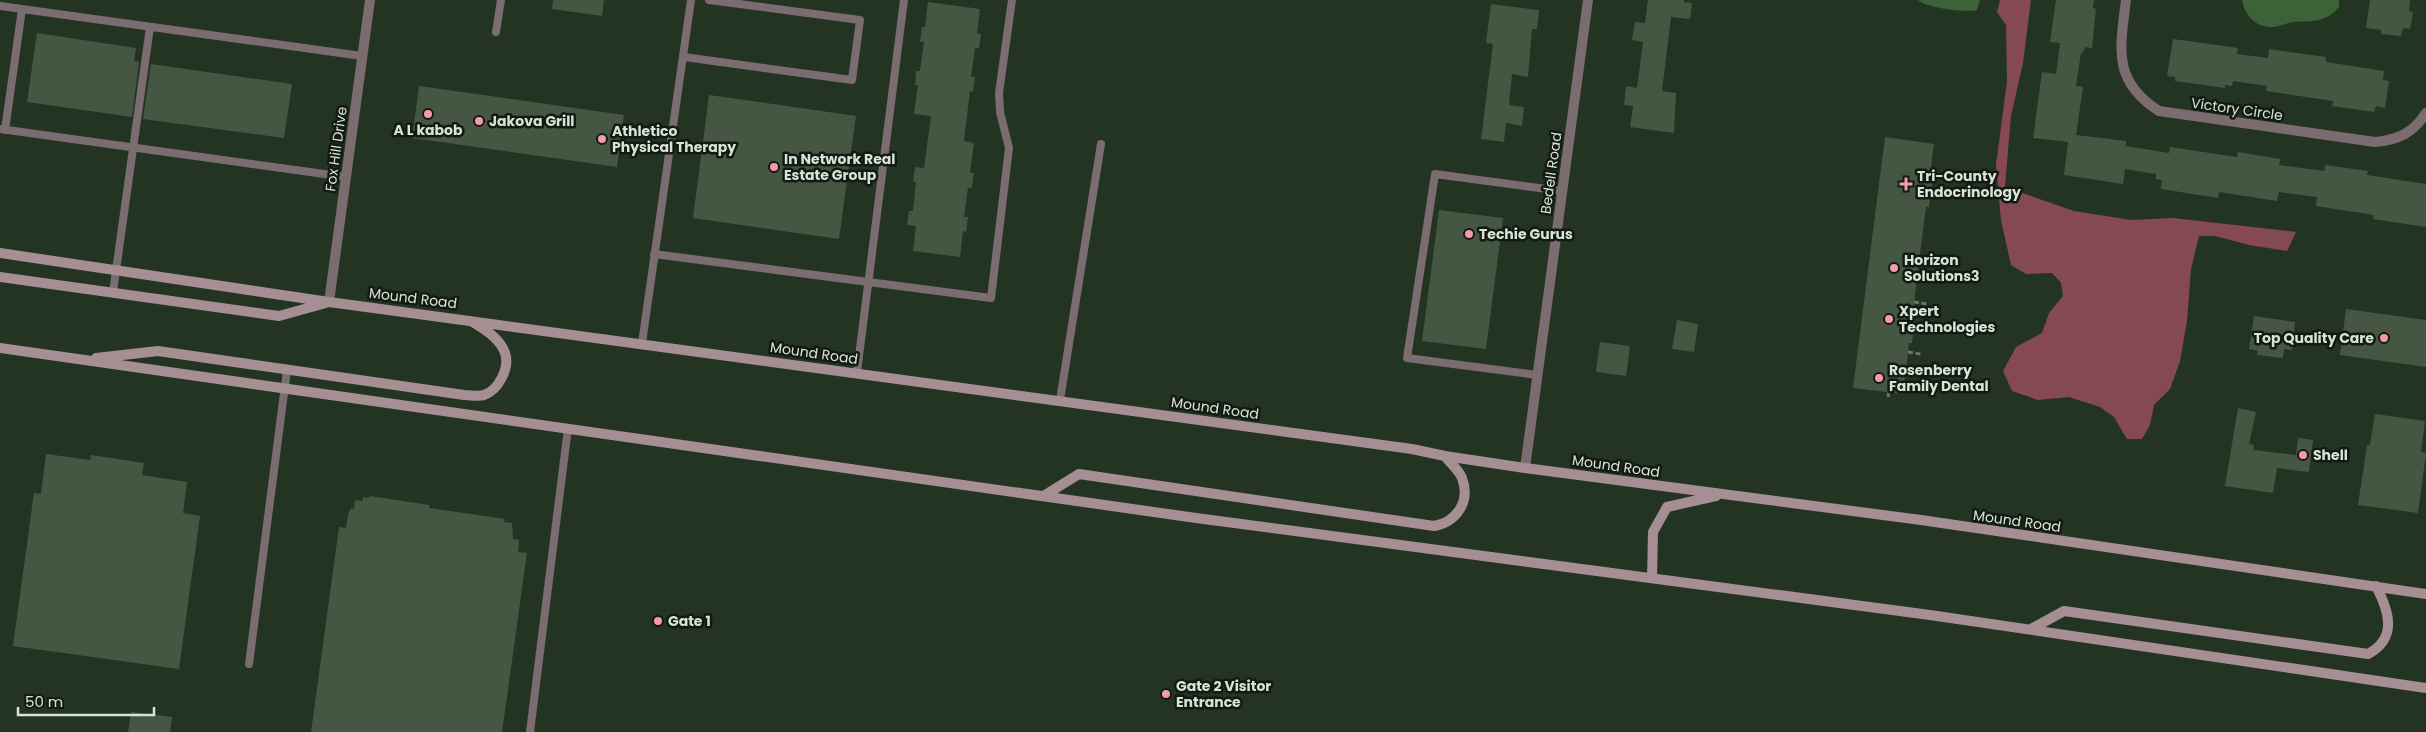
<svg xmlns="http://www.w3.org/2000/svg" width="2426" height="732" font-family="Poppins,sans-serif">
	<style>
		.forest { fill: #854956 }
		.water { fill: #3b6337 }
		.building { fill: #455743 }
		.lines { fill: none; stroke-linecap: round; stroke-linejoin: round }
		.path { stroke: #697768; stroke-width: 3; stroke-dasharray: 5 2.5; stroke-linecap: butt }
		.service { stroke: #7a6c6f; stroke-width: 8 }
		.minor { stroke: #7a6c6f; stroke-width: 10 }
		.tertiary { stroke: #7a6c6f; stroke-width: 10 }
		.secondary { stroke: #a58f92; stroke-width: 10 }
		.poi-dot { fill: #f39aac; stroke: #121a11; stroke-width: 2 }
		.labels { text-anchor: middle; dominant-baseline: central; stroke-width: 5; stroke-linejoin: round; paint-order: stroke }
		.street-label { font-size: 14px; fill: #d8e3d7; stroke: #121a11 }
		.poi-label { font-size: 14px; font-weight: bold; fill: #d8e3d7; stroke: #121a11; text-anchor: start }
	</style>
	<rect width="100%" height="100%" fill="#243422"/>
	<path class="forest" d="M2000 0H2031L2023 63 2011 116 2005 187 2074 211 2131 220 2173 218 2296 232 2287 251 2249 245 2215 236H2199L2191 269 2187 321 2180 361 2170 389 2154 405 2150 425 2142 439H2127L2114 417 2100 407 2069 397 2038 400 2012 391 2003 371 2016 347 2042 333 2049 313 2063 296 2061 283 2052 273 2026 274 2011 265 2001 220 1996 165 2007 81 2006 25 1997 12Z"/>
	<path class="water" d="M1918 0H1980L1977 10C1965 13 1926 8 1918 0Z
		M2242 0H2339V7C2326 23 2311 21 2293 22 2287 23 2281 26 2274 27 2256 28 2245 16 2242 0Z"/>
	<path class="building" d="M553 0H604L602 16 552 9Z
		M1648 0H1684V2L1692 3 1690 19 1671 17 1662 91 1676 93 1674 133 1630 127 1633 106 1624 105 1626 86 1637 88 1643 42 1632 40 1635 22 1645 23Z
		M2056 0H2094L2093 8 2096 9 2092 48 2085 47 2083 53H2081L2076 86 2083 87 2076 135 2126 141V146L2169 153 2170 147 2237 157 2238 152 2280 159 2279 165 2325 171V165L2368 171 2367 175 2426 184V227L2373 219 2374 215 2316 206 2317 197 2279 192 2277 201 2219 192 2218 198 2161 189 2162 180 2156 179V174L2125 169 2123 184 2064 175 2068 142 2033 138 2042 72 2056 74 2060 43 2050 42Z
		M2370 0H2410L2409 11 2413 12 2410 29 2403 28 2401 36 2381 34V30L2366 28Z
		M928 2 980 9 977 33 981 34 979 48H975L971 77H975L973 92 970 91 964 141 974 143 970 173H974L972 188H968L964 217H968L966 232 963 231 960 257 913 251 916 226 907 225 909 211H913L916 182H913L915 167 924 168 931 116 914 114 918 85H915L916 71H920L924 42H920L922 27H925Z
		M1491 4 1539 10 1537 29H1532L1528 77 1512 74 1509 105 1524 107 1522 126 1506 123 1504 142 1481 139 1493 44 1486 43Z
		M37 33 136 48 134 61 139 62 132 117 27 102Z
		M2173 39 2238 48 2237 54 2268 58 2269 49 2326 57V62L2384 71 2383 80 2389 81 2385 108 2376 106 2374 112 2332 106 2333 101 2266 91 2267 86 2233 81 2232 86 2225 85V88L2175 81V77L2167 76Z
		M151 64 292 84 284 138 143 119Z
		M419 86 624 115 617 167 412 138Z
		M709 95 856 116 839 239 693 218Z
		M1885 137 1934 144 1930 175 1933 176 1929 207H1926L1919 261 1913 312H1916L1912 343H1909L1903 394 1853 388Z
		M1439 210 1503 218 1486 349 1422 341Z
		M2346 309 2426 320V367L2340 355Z
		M2254 316 2295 322 2292 350 2284 349 2283 358 2257 355 2258 351 2249 349Z
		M1677 320 1698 324 1694 352 1672 349Z
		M1600 342 1630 346 1626 376 1596 372Z
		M2238 408 2256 412 2249 444 2254 445 2253 450 2296 455 2298 438 2313 440 2309 472 2277 468 2273 493 2225 486Z
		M2375 414 2425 421 2421 452 2426 453 2418 513 2358 505 2367 445H2370Z
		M46 454 90 460 91 455 144 463 142 475 187 482 183 513 200 516 179 669 13 646 34 493 41 494Z
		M369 496 430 505 429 508 505 519 504 522 512 523 513 539 519 540 518 552 527 553 502 732H311L339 527 346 528 348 515 351 508 354 509 355 500 363 501V497L369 498Z
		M131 712 172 717 170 732H128Z"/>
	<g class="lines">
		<path class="path" d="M1931 192 1942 193
			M1918 276 1927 277
			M1914 302 1927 304
			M1914 327H1920
			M1908 352 1921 354
			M1888 397 1889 392"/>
		<path class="service" d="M0 6 362 56
			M496 32 501 0
			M684 57 852 80 860 20 709 0
			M0 129 346 177
			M5 130 22 9
			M654 254 991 298 1009 148 1000 112 999 93 1012 0
			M113 292 150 27
			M642 343 691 0
			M857 372 904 0
			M1537 375 1407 358 1435 174 1562 191
			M1060 400 1101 144
			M249 664 287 370
			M530 732 568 428"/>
		<path class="minor" d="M2126 0C2120 49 2112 81 2159 111L2375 142C2398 140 2413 133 2426 113
			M1525 468 1588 0"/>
		<path class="tertiary" d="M329 302 370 0"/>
		<path class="secondary" d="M0 253 329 302 1412 449 1445 456 1525 468 1921 520 2426 594
			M0 277 279 316 326 303
			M0 348 1196 518 1930 615 2426 688
			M96 358 158 351 464 395C470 395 479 397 484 395 499 390 510 367 505 353 500 338 484 329 471 321
			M1045 495 1079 474 1434 526C1456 522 1471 502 1462 478 1459 470 1450 463 1445 456
			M1652 578 1653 532 1667 507 1716 496
			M2031 629 2064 611 2368 654C2398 638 2389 611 2376 586"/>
	</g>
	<g class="poi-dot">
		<circle cx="428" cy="114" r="5"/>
		<circle cx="479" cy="121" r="5"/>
		<circle cx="602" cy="139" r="5"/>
		<circle cx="774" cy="167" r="5"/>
		<path d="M1903.5 176.5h5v5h5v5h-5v5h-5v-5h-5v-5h5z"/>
		<circle cx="1469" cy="234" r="5"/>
		<circle cx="1894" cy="268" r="5"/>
		<circle cx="1889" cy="319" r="5"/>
		<circle cx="2384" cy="338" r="5"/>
		<circle cx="1879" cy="378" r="5"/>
		<circle cx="2303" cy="455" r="5"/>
		<circle cx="658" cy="621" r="5"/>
		<circle cx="1166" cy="694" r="5"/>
	</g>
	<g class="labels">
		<g class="street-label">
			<text transform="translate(2237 109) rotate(8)">Victory Circle</text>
			<text transform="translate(336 149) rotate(-82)">Fox Hill Drive</text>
			<text transform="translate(1551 173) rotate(-82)">Bedell Road</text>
			<text transform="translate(413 298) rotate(7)">Mound Road</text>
			<text transform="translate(814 353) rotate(8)">Mound Road</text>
			<text transform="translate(1215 408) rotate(8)">Mound Road</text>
			<text transform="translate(1616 466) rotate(8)">Mound Road</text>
			<text transform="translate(2017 521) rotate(8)">Mound Road</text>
		</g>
		<g class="poi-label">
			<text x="489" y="121">Jakova Grill</text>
			<text x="428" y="130" text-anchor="middle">A L kabob</text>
			<text x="612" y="131">Athletico<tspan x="612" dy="16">Physical Therapy</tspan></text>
			<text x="784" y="159">In Network Real<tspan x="784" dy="16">Estate Group</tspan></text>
			<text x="1917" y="176">Tri-County<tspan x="1917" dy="16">Endocrinology</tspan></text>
			<text x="1479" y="234">Techie Gurus</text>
			<text x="1904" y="260">Horizon<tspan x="1904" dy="16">Solutions3</tspan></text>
			<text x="1899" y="311">Xpert<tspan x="1899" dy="16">Technologies</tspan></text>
			<text x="2374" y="338" text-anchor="end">Top Quality Care</text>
			<text x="1889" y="370">Rosenberry<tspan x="1889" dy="16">Family Dental</tspan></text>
			<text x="2313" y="455">Shell</text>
			<text x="668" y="621">Gate 1</text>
			<text x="1176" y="686">Gate 2 Visitor<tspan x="1176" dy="16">Entrance</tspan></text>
		</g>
	</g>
	<path d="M18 707v8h136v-8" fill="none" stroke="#d8e3d7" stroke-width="2.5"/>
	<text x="25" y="707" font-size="15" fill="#d8e3d7" stroke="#121a11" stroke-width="4" paint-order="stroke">50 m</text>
</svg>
